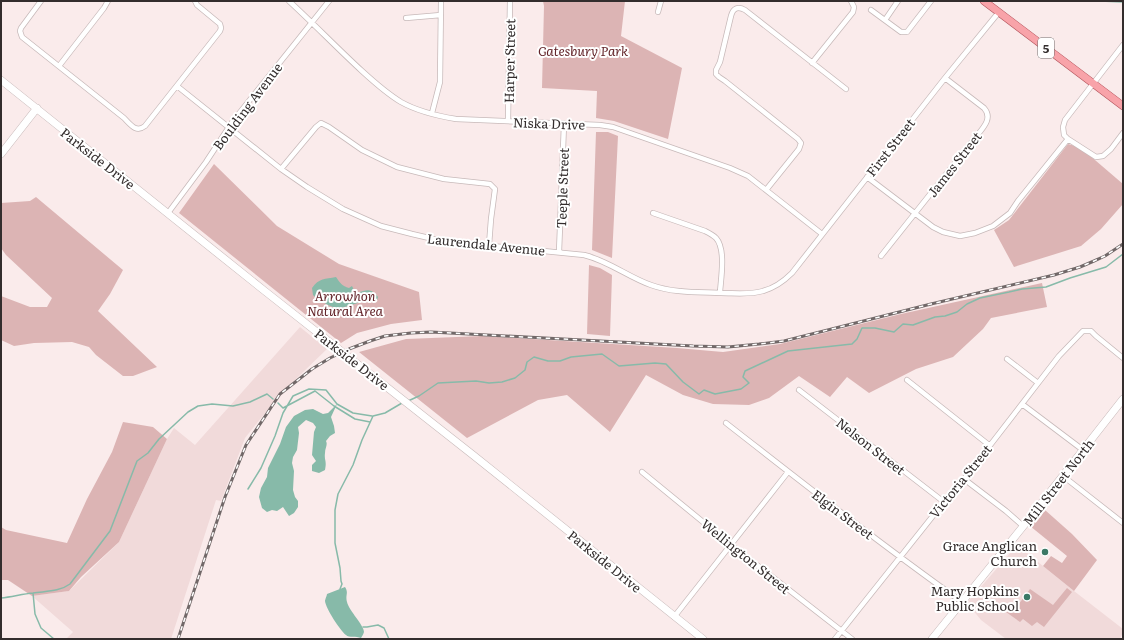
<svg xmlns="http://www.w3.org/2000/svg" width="1124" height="640" font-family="Literata,serif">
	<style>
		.built { fill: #f1dada }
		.green { fill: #dcb4b4 }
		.water { fill: #87baa9 }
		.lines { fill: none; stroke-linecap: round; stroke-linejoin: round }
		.stream { stroke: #87baa9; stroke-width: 1.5 }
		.street-casing { stroke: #c7b9b9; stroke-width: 6 }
		.secondary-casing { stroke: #c7b9b9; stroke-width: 8 }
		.primary-casing { stroke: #b05159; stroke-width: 8 }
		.street { stroke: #fff; stroke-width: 4.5 }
		.secondary { stroke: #fff; stroke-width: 7 }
		.primary { stroke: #f8a3a9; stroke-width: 7 }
		.rail-casing { stroke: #716868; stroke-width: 3 }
		.rail { stroke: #fff; stroke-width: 1.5; stroke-dasharray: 4.5; stroke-linecap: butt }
		.poi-dot { fill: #3b7966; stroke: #fff; stroke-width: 1.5 }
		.labels { text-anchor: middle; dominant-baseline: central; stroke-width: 4; stroke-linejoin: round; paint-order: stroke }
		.shield { fill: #fff; stroke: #706c6c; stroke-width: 1 }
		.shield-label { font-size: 12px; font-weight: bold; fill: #332d2d }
		.park-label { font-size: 13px; font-style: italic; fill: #63252a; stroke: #fff }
		.street-label { font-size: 13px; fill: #332d2d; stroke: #fff }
		.poi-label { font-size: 13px; fill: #332d2d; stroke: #fff; text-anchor: end }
	</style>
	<rect width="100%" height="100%" fill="#faebeb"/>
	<path class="built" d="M300 327 327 349 299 376 270 407 245 438 221 501 216 500 171 639H66L73 632 32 596 69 591 119 542 167 439 174 428 195 445Z
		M1017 545 1074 591 1123 629V632L1120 639H1006L981 620 967 603Z"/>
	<path class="green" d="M543 1H625L621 36 682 68 668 139 614 121 596 118 597 91 542 88 544 6Z
		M596 132H608L618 136 612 258 592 250Z
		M1068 144 1079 147 1095 160 1123 184V204L1101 229 1081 246 1014 267 994 230 1009 220Z
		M214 164 277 226 339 264 419 292 422 320 391 324 357 333 341 343 179 213Z
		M36 197 123 270 110 294 98 311 157 367 133 376H123L96 355 89 347 72 342 34 343 14 346 1 340V296L30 307H47L52 298 6 255 1 248V203L30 201Z
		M589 265 600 268 612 275 610 336 587 334Z
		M1042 283 1047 307 991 318 983 329 953 357 916 369 869 393 847 377 830 397 799 376 769 398 749 405 713 404 683 395 646 375 610 432 567 395 538 400 467 438 359 352 406 339 482 336 677 348 723 352 780 344 901 314Z
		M123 422 153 427 167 439 119 542 81 577 69 591 32 596 8 580H1V527L6 530 67 543 87 499 112 452Z
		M1045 510 1072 534 1097 560 1074 591 1043 566 1051 556 1062 563 1067 556 1030 526Z
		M1067 588 1072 592 1044 627 1037 622 1032 626 1023 619 1020 622 1006 612 1012 607 1015 609 1030 589 1053 605Z"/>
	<path class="water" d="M336 277C340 283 342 286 349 288L352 286 355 292 358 293C367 289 372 289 378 297L377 300 361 302 338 309 328 305 316 298 313 295 312 288C319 278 325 279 336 277Z
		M337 404 331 417 334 426 335 433 330 436 326 441C328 445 325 448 325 453 324 461 327 460 325 470L319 473 312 471V465L316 461 312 455 314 432 316 427 313 423 306 420 298 427 299 433 297 450 293 457 292 463 294 471 293 490 295 497 298 501V507L294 513 289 516 283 507 277 511 272 510 267 512 262 508 259 497 261 488 267 477 268 468 280 444 286 427 294 416 305 410 313 409 323 414 328 413Z
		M345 587C349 593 345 595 347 602 349 611 364 625 364 632 363 635 362 636 361 638 356 636 349 638 346 635 340 630 326 609 325 601 325 600 327 595 327 594Z"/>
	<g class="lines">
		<path class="stream" d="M1100 1 1123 2
			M408 401 419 396 438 383 476 381 489 383 502 382 515 378 525 370 527 362 534 357 548 361H560L571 357 602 354 619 366 655 363 666 364 683 382 699 394 704 390 715 394 741 389 749 383 743 377 745 371 788 351 852 344 857 339 862 328H875L894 332 903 324 913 325 935 317 945 316 957 312 967 304 980 298 1009 292 1022 289 1046 287 1070 278 1106 267 1123 254
			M278 403 283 408 315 391 334 406 355 419 370 422
			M248 489 261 468 275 436 283 413 293 396 309 389 326 390 337 404 353 413 372 416
			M340 589 342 584 341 581 340 568 335 543V510L338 494 353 465 362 440 373 416 385 413 402 403
			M33 593 35 614 41 628 54 639
			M1 598C12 597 22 594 33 593 46 591 59 592 70 584L110 531 137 461 148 453 159 439 188 412 198 406 212 404 233 406 250 402 267 394 273 399
			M363 627H367L378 625 384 628 389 639"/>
		<g class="street-casing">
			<path id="street" d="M41 1 21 28 20 31 22 37 124 118C131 125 136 133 145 126L220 31 221 28 220 24 197 5 195 1
				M289 1C314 24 337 48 362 71 374 82 386 93 401 102 417 111 438 116 456 119L600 125 613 127 730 168 748 176 822 234
				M871 10 901 32H907L931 1
				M658 12 661 1
				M406 18 441 15
				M885 20 898 1
				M812 63 853 12 854 7 851 1
				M59 66 104 8 108 1
				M177 86 281 169 307 187 343 209 381 226 412 234 442 241 584 255C609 261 628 277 651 285 673 293 697 292 721 293 735 293 750 295 763 291 774 288 784 281 792 273L945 78 999 12
				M432 113 440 82 441 1
				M508 121 510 1
				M1068 139 1096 157 1103 156 1111 149 1123 133
				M281 169 316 127 321 123 329 127 362 150 397 167 444 179 490 184 495 189 491 219 489 245
				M867 177 933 227 943 232 960 236 975 233 993 226 1010 213 1018 201 1068 139 1064 135 1063 127 1065 120 1123 45
				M766 190 799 149 801 143 798 139 725 81 719 77 716 74V70L720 62 731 16C733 8 738 6 745 10L846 89
				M168 213 206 162 233 121 329 1
				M653 213 705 231C709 233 713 235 716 238 726 249 721 278 720 292
				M559 252 564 124
				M881 256 974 139C981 130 994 119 984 108L945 78
				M1007 359 1038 383
				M907 380 989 445
				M799 390 944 502
				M1022 404 1083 450
				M726 423C804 484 882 545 962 602
				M642 472 730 544 852 639
				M1063 476 1123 523
				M964 479 1006 511 1023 526
				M674 617 788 472
				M835 639 944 502 964 479 1059 356 1083 331H1091L1096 336 1123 358"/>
		</g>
		<g class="secondary-casing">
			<path id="secondary" d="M1 80 266 292 473 455 703 639
				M1 154 37 108
				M932 639 1025 524 1123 399"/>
		</g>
		<g class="primary-casing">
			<path id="primary" d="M984 1 1123 106"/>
		</g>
		<use href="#street" class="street"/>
		<use href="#secondary" class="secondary"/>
		<use href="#primary" class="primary"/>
		<g class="rail-casing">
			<path id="rail" d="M178 639 225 497 246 445 280 394 312 369 330 358 349 349 370 341 385 336 411 333 431 332 693 346 728 347 759 344 784 341 931 304 1054 275 1080 267 1094 261 1105 256 1123 244"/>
		</g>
		<use href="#rail" class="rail"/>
	</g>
	<g class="poi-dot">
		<circle cx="1045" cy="552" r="4"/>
		<circle cx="1027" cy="597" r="4"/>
	</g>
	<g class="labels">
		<rect class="shield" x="1038" y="38" width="16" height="20" rx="3"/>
		<g class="shield-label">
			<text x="1046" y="48">5</text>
		</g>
		<g class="park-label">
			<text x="583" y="50">Gatesbury Park</text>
			<text x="345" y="295">Arrowhon<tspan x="345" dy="15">Natural Area</tspan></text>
		</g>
		<g class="street-label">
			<text transform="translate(509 61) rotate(-89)">Harper Street</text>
			<text transform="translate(247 106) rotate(-53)">Boulding Avenue</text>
			<text transform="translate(549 123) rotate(2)">Niska Drive</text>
			<text transform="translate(890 147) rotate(-52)">First Street</text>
			<text transform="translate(98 158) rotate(38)">Parkside Drive</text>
			<text transform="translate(954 164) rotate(-52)">James Street</text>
			<text transform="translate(562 188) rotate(-88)">Teeple Street</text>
			<text transform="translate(486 244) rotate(6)">Laurendale Avenue</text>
			<text transform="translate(352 359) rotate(38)">Parkside Drive</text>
			<text transform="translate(871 446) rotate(38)">Nelson Street</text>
			<text transform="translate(960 481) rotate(-51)">Victoria Street</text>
			<text transform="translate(1058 482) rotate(-52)">Mill Street North</text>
			<text transform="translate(843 514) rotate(37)">Elgin Street</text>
			<text transform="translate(746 556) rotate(39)">Wellington Street</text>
			<text transform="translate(605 561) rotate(39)">Parkside Drive</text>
		</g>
		<g class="poi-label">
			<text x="1037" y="545">Grace Anglican<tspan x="1037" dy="15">Church</tspan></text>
			<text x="1019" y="590">Mary Hopkins<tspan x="1019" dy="15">Public School</tspan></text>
		</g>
	</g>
	<rect width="1124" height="640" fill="none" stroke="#332d2d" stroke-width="4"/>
</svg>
